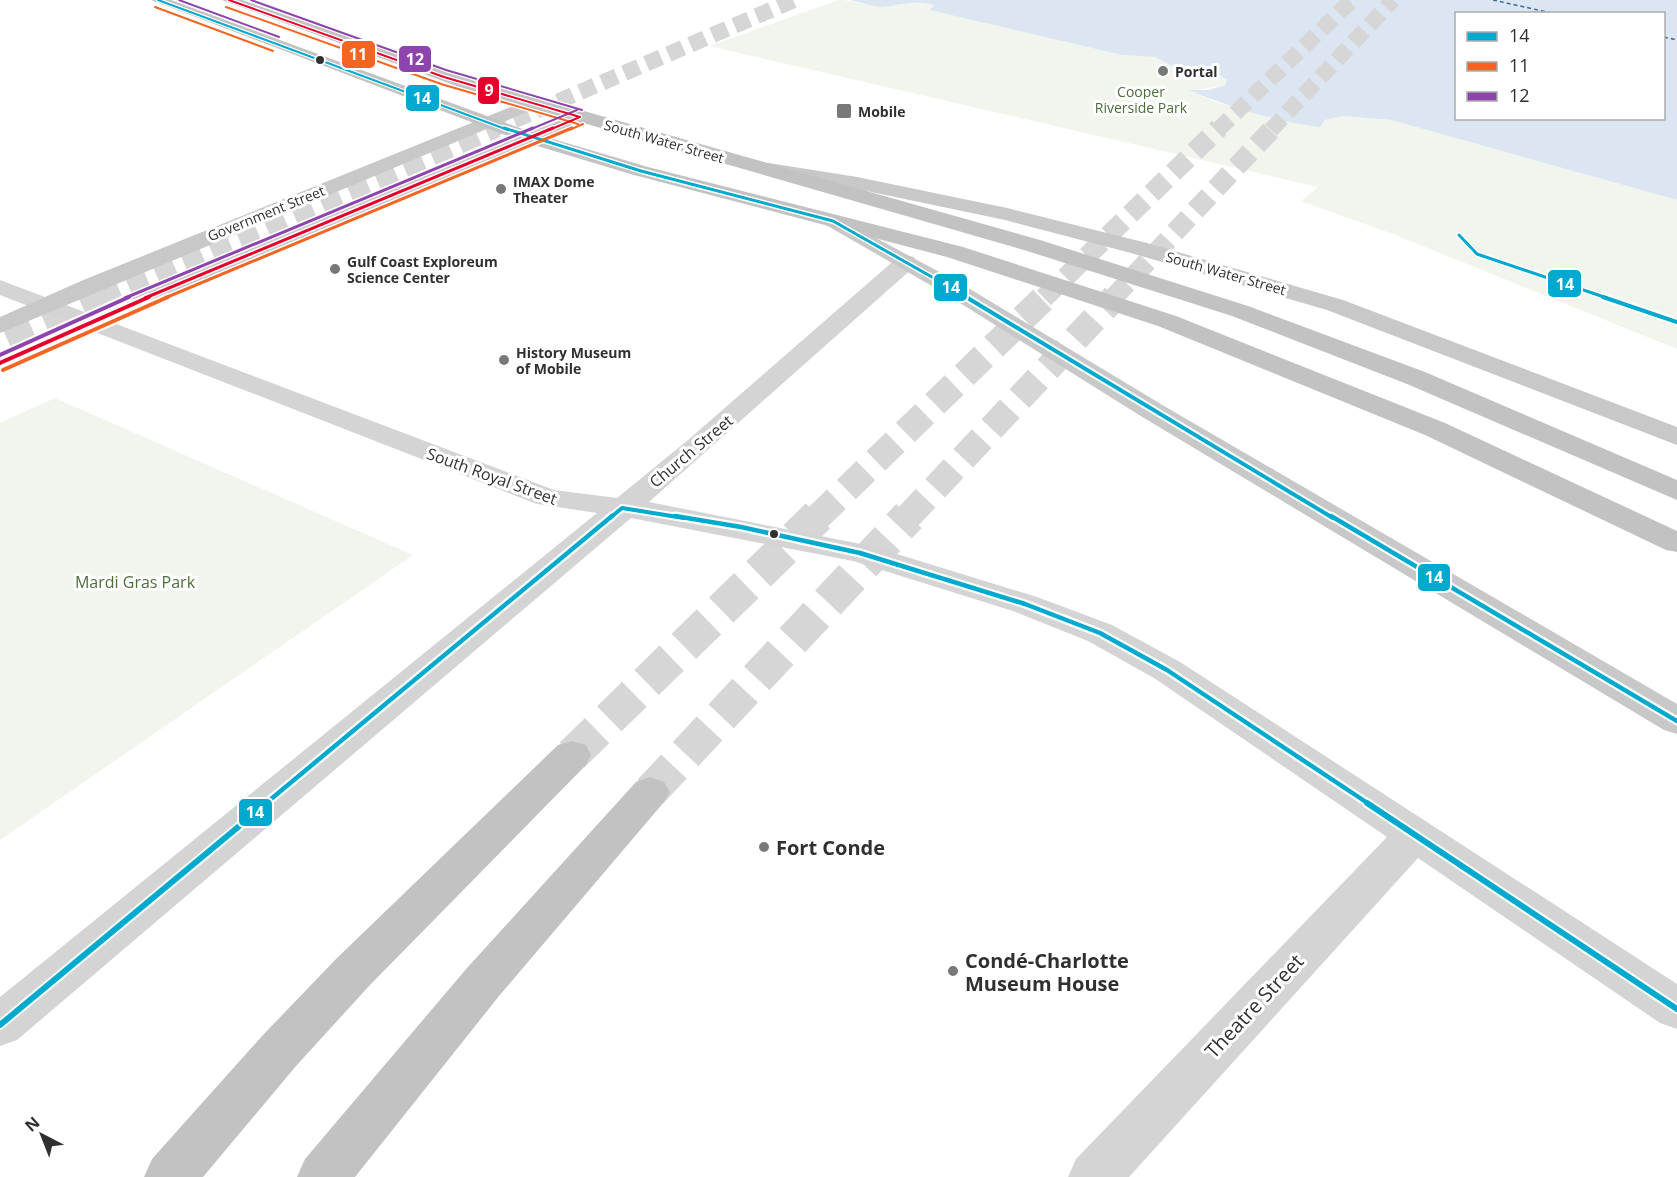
<svg xmlns="http://www.w3.org/2000/svg" width="1677" height="1177" font-family="'Open Sans',sans-serif">
	<style>
		.green { fill: #f1f5ed }
		.water { fill: #dbe6f2; fill-rule: evenodd }
		.lines { fill: none; stroke-linecap: round; stroke-linejoin: round }
		.ferry { stroke: #3c6995; stroke-width: 1.5; stroke-dasharray: 4 3; stroke-linecap: butt }
		.major-tunnel-far2 { stroke: #d6d6d6; stroke-width: 16; stroke-dasharray: 16 8; stroke-linecap: butt }
		.major-tunnel-far1 { stroke: #d6d6d6; stroke-width: 20; stroke-dasharray: 20 10; stroke-linecap: butt }
		.major-tunnel { stroke: #d6d6d6; stroke-width: 27; stroke-dasharray: 27 14; stroke-linecap: butt }
		.highway-tunnel-far3 { stroke: #d6d6d6; stroke-width: 16; stroke-dasharray: 16 8; stroke-linecap: butt }
		.highway-tunnel-far2 { stroke: #d6d6d6; stroke-width: 20; stroke-dasharray: 20 10; stroke-linecap: butt }
		.highway-tunnel-far1 { stroke: #d6d6d6; stroke-width: 27; stroke-dasharray: 27 14; stroke-linecap: butt }
		.highway-tunnel { stroke: #d6d6d6; stroke-width: 35; stroke-dasharray: 35 17; stroke-linecap: butt }
		.minor { fill: #d4d4d4; fill-rule: evenodd }
		.major { fill: #c8c8c8; fill-rule: evenodd }
		.highway { fill: #c2c2c2; fill-rule: evenodd }
		.bus-1-far4-casing { stroke: #fff; stroke-width: 4.5 }
		.bus-1-far3-casing { stroke: #fff; stroke-width: 6 }
		.bus-1-far2-casing { stroke: #fff; stroke-width: 8 }
		.bus-1-far1-casing { stroke: #fff; stroke-width: 9 }
		.bus-1-casing { stroke: #fff; stroke-width: 10 }
		.bus-2-far2-casing { stroke: #fff; stroke-width: 4.5 }
		.bus-2-far1-casing { stroke: #fff; stroke-width: 6 }
		.bus-2-casing { stroke: #fff; stroke-width: 8 }
		.bus-3-far2-casing { stroke: #fff; stroke-width: 4.5 }
		.bus-3-far1-casing { stroke: #fff; stroke-width: 6 }
		.bus-3-casing { stroke: #fff; stroke-width: 8 }
		.bus-4-far2-casing { stroke: #fff; stroke-width: 4.5 }
		.bus-4-far1-casing { stroke: #fff; stroke-width: 6 }
		.bus-4-casing { stroke: #fff; stroke-width: 8 }
		.bus-1-far4 { stroke: #00a9ce; stroke-width: 2 }
		.bus-1-far3 { stroke: #00a9ce; stroke-width: 3 }
		.bus-1-far2 { stroke: #00a9ce; stroke-width: 4 }
		.bus-1-far1 { stroke: #00a9ce; stroke-width: 4.5 }
		.bus-1 { stroke: #00a9ce; stroke-width: 6 }
		.bus-2-far2 { stroke: #f26522; stroke-width: 2 }
		.bus-2-far1 { stroke: #f26522; stroke-width: 3 }
		.bus-2 { stroke: #f26522; stroke-width: 4 }
		.bus-3-far2 { stroke: #8e44ad; stroke-width: 2 }
		.bus-3-far1 { stroke: #8e44ad; stroke-width: 3 }
		.bus-3 { stroke: #8e44ad; stroke-width: 4 }
		.bus-4-far2 { stroke: #e4002b; stroke-width: 2 }
		.bus-4-far1 { stroke: #e4002b; stroke-width: 3 }
		.bus-4 { stroke: #e4002b; stroke-width: 4 }
		.bus-dot { fill: #303030; stroke: #fff; stroke-width: 2 }
		.poi-dot { fill: #787878; stroke: #fff; stroke-width: 2 }
		.labels { text-anchor: middle; dominant-baseline: central; stroke-width: 6; stroke-linejoin: round; paint-order: stroke }
		.far-poi-label { font-size: 14px; font-weight: bold; fill: #303030; stroke: #fff; text-anchor: start }
		.far-park-label { font-size: 14px; fill: #4e6d3c; stroke: #fff }
		.far-street-label { font-size: 14px; fill: #303030; stroke: #fff }
		.street-label { font-size: 16px; fill: #303030; stroke: #fff }
		.park-label { font-size: 16px; fill: #4e6d3c; stroke: #fff }
		.near-poi-label { font-size: 20px; font-weight: bold; fill: #303030; stroke: #fff; text-anchor: start }
		.near-street-label { font-size: 20px; fill: #303030; stroke: #fff }
		.line-badge { stroke: #fff; stroke-width: 2 }
		.badge-label { font-size: 16px; text-anchor: middle; font-weight: bold; fill: #fff }
	</style>
	<rect width="100%" height="100%" fill="#fff"/>
	<path class="green" d="M839 0C854 0 868 7 882 6 902 6 912 0 934 5L931 10 1122 55 1155 57 1170 65 1217 74 1227 80 1225 85 1191 91 1216 102 1275 119 1322 123 1329 118 1342 116 1391 120 1677 200V349L1393 234 1301 201 1318 187 709 46Z
		M55 398 413 555 0 840V423Z"/>
	<path class="water" d="M850 0H1677V200L1391 120 1342 116 1325 120 1320 127C1275 121 1231 108 1189 90H1209L1225 85 1227 80 1217 74 1170 65 1155 57 1122 55 930 10 934 5C914 0 902 5 883 7 873 7 859 2 850 0ZM1456 14H1664V118H1456Z"/>
	<g class="lines">
		<path class="ferry" d="M1493 0 1556 14
			M1664 37 1677 40"/>
		<path class="major-tunnel-far2" d="M492 130 794 0"/>
		<path class="major-tunnel-far1" d="M101 298 496 128"/>
		<path class="major-tunnel" d="M7 339 105 297"/>
		<path class="highway-tunnel-far3" d="M1218 130 1352 0
			M1271 130 1393 0"/>
		<path class="highway-tunnel-far2" d="M1044 298 1219 128
			M1113 298 1273 128"/>
		<path class="highway-tunnel-far1" d="M817 518 1045 297
			M907 518 1115 297"/>
		<path class="highway-tunnel" d="M572 755 818 516
			M650 792 909 516"/>
		<path class="minor" d="M906 255 914 257 917 262 914 267 649 502 871 546 1037 597 1112 625 1180 662 1677 984V1029L1660 1023 1418 858 1129 1177H1068L1076 1159 1387 837 1154 678 1088 641 1013 611 853 561 631 518 17 1040 0 1046V997L597 513 537 504 0 295V280L554 490 617 498 688 440 898 257Z"/>
		<path class="major" d="M533 98 539 99 542 103 539 107 0 333V317L81 281Z
			M580 112 586 113 589 117 586 121 0 371V354L121 300Z
			M769 163 857 177 1007 208 1147 243 1343 300 1677 427V445L1327 310 1131 253 1005 220 857 189 762 173 759 169 762 165Z
			M833 215 960 283 1164 406 1677 704V734L1664 730 1144 418 944 293 826 225 822 221 826 217Z"/>
		<path class="highway" d="M151 0H171L536 134 648 167 963 247 1176 316 1445 423 1677 531V552L1666 550 1425 435 1158 326 947 257 634 175 524 142Z
			M222 0H242L474 80 1040 240 1248 306 1425 372 1677 480V500L1407 384 1232 316 1024 250 462 88Z
			M572 741 586 745 591 755 586 765 369 986 296 1066 203 1177H144L152 1159 262 1036 337 958 558 745Z
			M650 777 664 782 670 792 664 802 499 996 355 1177H297L305 1159 467 968 636 782Z"/>
		<g class="bus-1-far4-casing">
			<path id="bus-1-far4" d="M158 0 508 130"/>
		</g>
		<g class="bus-1-far3-casing">
			<path id="bus-1-far3" d="M504 128 641 171 833 221 969 298
				M1459 235 1477 254 1607 298"/>
		</g>
		<g class="bus-1-far2-casing">
			<path id="bus-1-far2" d="M966 297 1333 518
				M1603 297 1677 322
				M610 518 622 508 684 518"/>
		</g>
		<g class="bus-1-far1-casing">
			<path id="bus-1-far1" d="M675 516 741 527 860 553 1025 604 1100 633 1167 670 1369 804
				M1331 516 1677 721
				M265 804 612 516"/>
		</g>
		<g class="bus-1-casing">
			<path id="bus-1" d="M1367 803 1677 1009
				M0 1025 267 803"/>
		</g>
		<g class="bus-2-far2-casing">
			<path id="bus-2-far2" d="M155 7 273 51
				M226 7 441 84 578 124
				M569 130 583 124"/>
		</g>
		<g class="bus-2-far1-casing">
			<path id="bus-2-far1" d="M165 298 572 128"/>
		</g>
		<g class="bus-2-casing">
			<path id="bus-2" d="M3 370 168 297"/>
		</g>
		<g class="bus-3-far2-casing">
			<path id="bus-3-far2" d="M179 0 279 37
				M251 0 446 70 582 110
				M529 130 577 110"/>
		</g>
		<g class="bus-3-far1-casing">
			<path id="bus-3-far1" d="M125 298 533 128"/>
		</g>
		<g class="bus-3-casing">
			<path id="bus-3" d="M0 355 129 297"/>
		</g>
		<g class="bus-4-far2-casing">
			<path id="bus-4-far2" d="M229 0 444 77 580 117
				M549 130 580 117"/>
		</g>
		<g class="bus-4-far1-casing">
			<path id="bus-4-far1" d="M145 298 553 128"/>
		</g>
		<g class="bus-4-casing">
			<path id="bus-4" d="M0 363 149 297"/>
		</g>
		<use href="#bus-1-far4" class="bus-1-far4"/>
		<use href="#bus-1-far3" class="bus-1-far3"/>
		<use href="#bus-1-far2" class="bus-1-far2"/>
		<use href="#bus-1-far1" class="bus-1-far1"/>
		<use href="#bus-1" class="bus-1"/>
		<use href="#bus-2-far2" class="bus-2-far2"/>
		<use href="#bus-2-far1" class="bus-2-far1"/>
		<use href="#bus-2" class="bus-2"/>
		<use href="#bus-3-far2" class="bus-3-far2"/>
		<use href="#bus-3-far1" class="bus-3-far1"/>
		<use href="#bus-3" class="bus-3"/>
		<use href="#bus-4-far2" class="bus-4-far2"/>
		<use href="#bus-4-far1" class="bus-4-far1"/>
		<use href="#bus-4" class="bus-4"/>
	</g>
	<g class="bus-dot">
		<circle cx="320" cy="60" r="5"/>
		<circle cx="774" cy="534" r="5"/>
	</g>
	<g class="poi-dot">
		<circle cx="1163" cy="71" r="6"/>
		<rect x="836" y="103" width="16" height="16" rx="3"/>
		<circle cx="501" cy="189" r="6"/>
		<circle cx="335" cy="269" r="6"/>
		<circle cx="504" cy="360" r="6"/>
		<circle cx="764" cy="847" r="6"/>
		<circle cx="953" cy="971" r="6"/>
	</g>
	<g class="labels">
		<g class="far-poi-label">
			<text x="1175" y="71">Portal</text>
			<text x="858" y="111">Mobile</text>
			<text x="513" y="181">IMAX Dome<tspan x="513" dy="16">Theater</tspan></text>
			<text x="347" y="261">Gulf Coast Exploreum<tspan x="347" dy="16">Science Center</tspan></text>
			<text x="516" y="352">History Museum<tspan x="516" dy="16">of Mobile</tspan></text>
		</g>
		<g class="far-park-label">
			<text x="1141" y="91">Cooper<tspan x="1141" dy="16">Riverside Park</tspan></text>
		</g>
		<g class="far-street-label">
			<text transform="translate(664 141) rotate(16)">South Water Street</text>
			<text transform="translate(266 213) rotate(-22)">Government Street</text>
			<text transform="translate(1226 273) rotate(16)">South Water Street</text>
		</g>
		<g class="street-label">
			<text transform="translate(691 451) rotate(-40)">Church Street</text>
			<text transform="translate(492 476) rotate(20)">South Royal Street</text>
		</g>
		<g class="park-label">
			<text x="135" y="582">Mardi Gras Park</text>
		</g>
		<g class="near-poi-label">
			<text x="776" y="847">Fort Conde</text>
			<text x="965" y="960">Condé-Charlotte<tspan x="965" dy="23">Museum House</tspan></text>
		</g>
		<g class="near-street-label">
			<text transform="translate(1254 1006) rotate(-47)">Theatre Street</text>
		</g>
	</g>
	<g class="line-badge">
		<rect x="341" y="40" width="35" height="29" rx="6" fill="#f26522"/>
		<rect x="398" y="45" width="34" height="28" rx="6" fill="#8e44ad"/>
		<rect x="477" y="76" width="23" height="29" rx="6" fill="#e4002b"/>
		<rect x="405" y="84" width="35" height="28" rx="6" fill="#00a9ce"/>
		<rect x="1547" y="269" width="35" height="29" rx="6" fill="#00a9ce"/>
		<rect x="933" y="273" width="35" height="29" rx="6" fill="#00a9ce"/>
		<rect x="1417" y="563" width="34" height="29" rx="6" fill="#00a9ce"/>
		<rect x="238" y="798" width="35" height="29" rx="6" fill="#00a9ce"/>
	</g>
	<g class="badge-label">
		<text x="358" y="60">11</text>
		<text x="415" y="65">12</text>
		<text x="489" y="96">9</text>
		<text x="422" y="104">14</text>
		<text x="1565" y="290">14</text>
		<text x="951" y="293">14</text>
		<text x="1434" y="583">14</text>
		<text x="255" y="818">14</text>
	</g>
	<rect x="1455" y="12" width="210" height="108" fill="#ffffff" stroke="#acacac" stroke-width="1.5"/>
	<rect x="1467" y="32" width="30" height="9" fill="#00a9ce" stroke="#acacac" stroke-width="1.5"/>
	<text x="1509" y="42" font-size="18" fill="#303030">14</text>
	<rect x="1467" y="62" width="30" height="9" fill="#f26522" stroke="#acacac" stroke-width="1.5"/>
	<text x="1509" y="72" font-size="18" fill="#303030">11</text>
	<rect x="1467" y="92" width="30" height="9" fill="#8e44ad" stroke="#acacac" stroke-width="1.5"/>
	<text x="1509" y="102" font-size="18" fill="#303030">12</text>
	<g transform="translate(42 1135) rotate(318)" stroke="#ffffff" stroke-width="4.5" paint-order="stroke">
	<path d="M0-4.5L10 22L0 15L-10 22Z" fill="#303030"/>
	<text y="-9" font-size="16" font-weight="bold" text-anchor="middle" fill="#303030">N</text>
	</g>
</svg>
